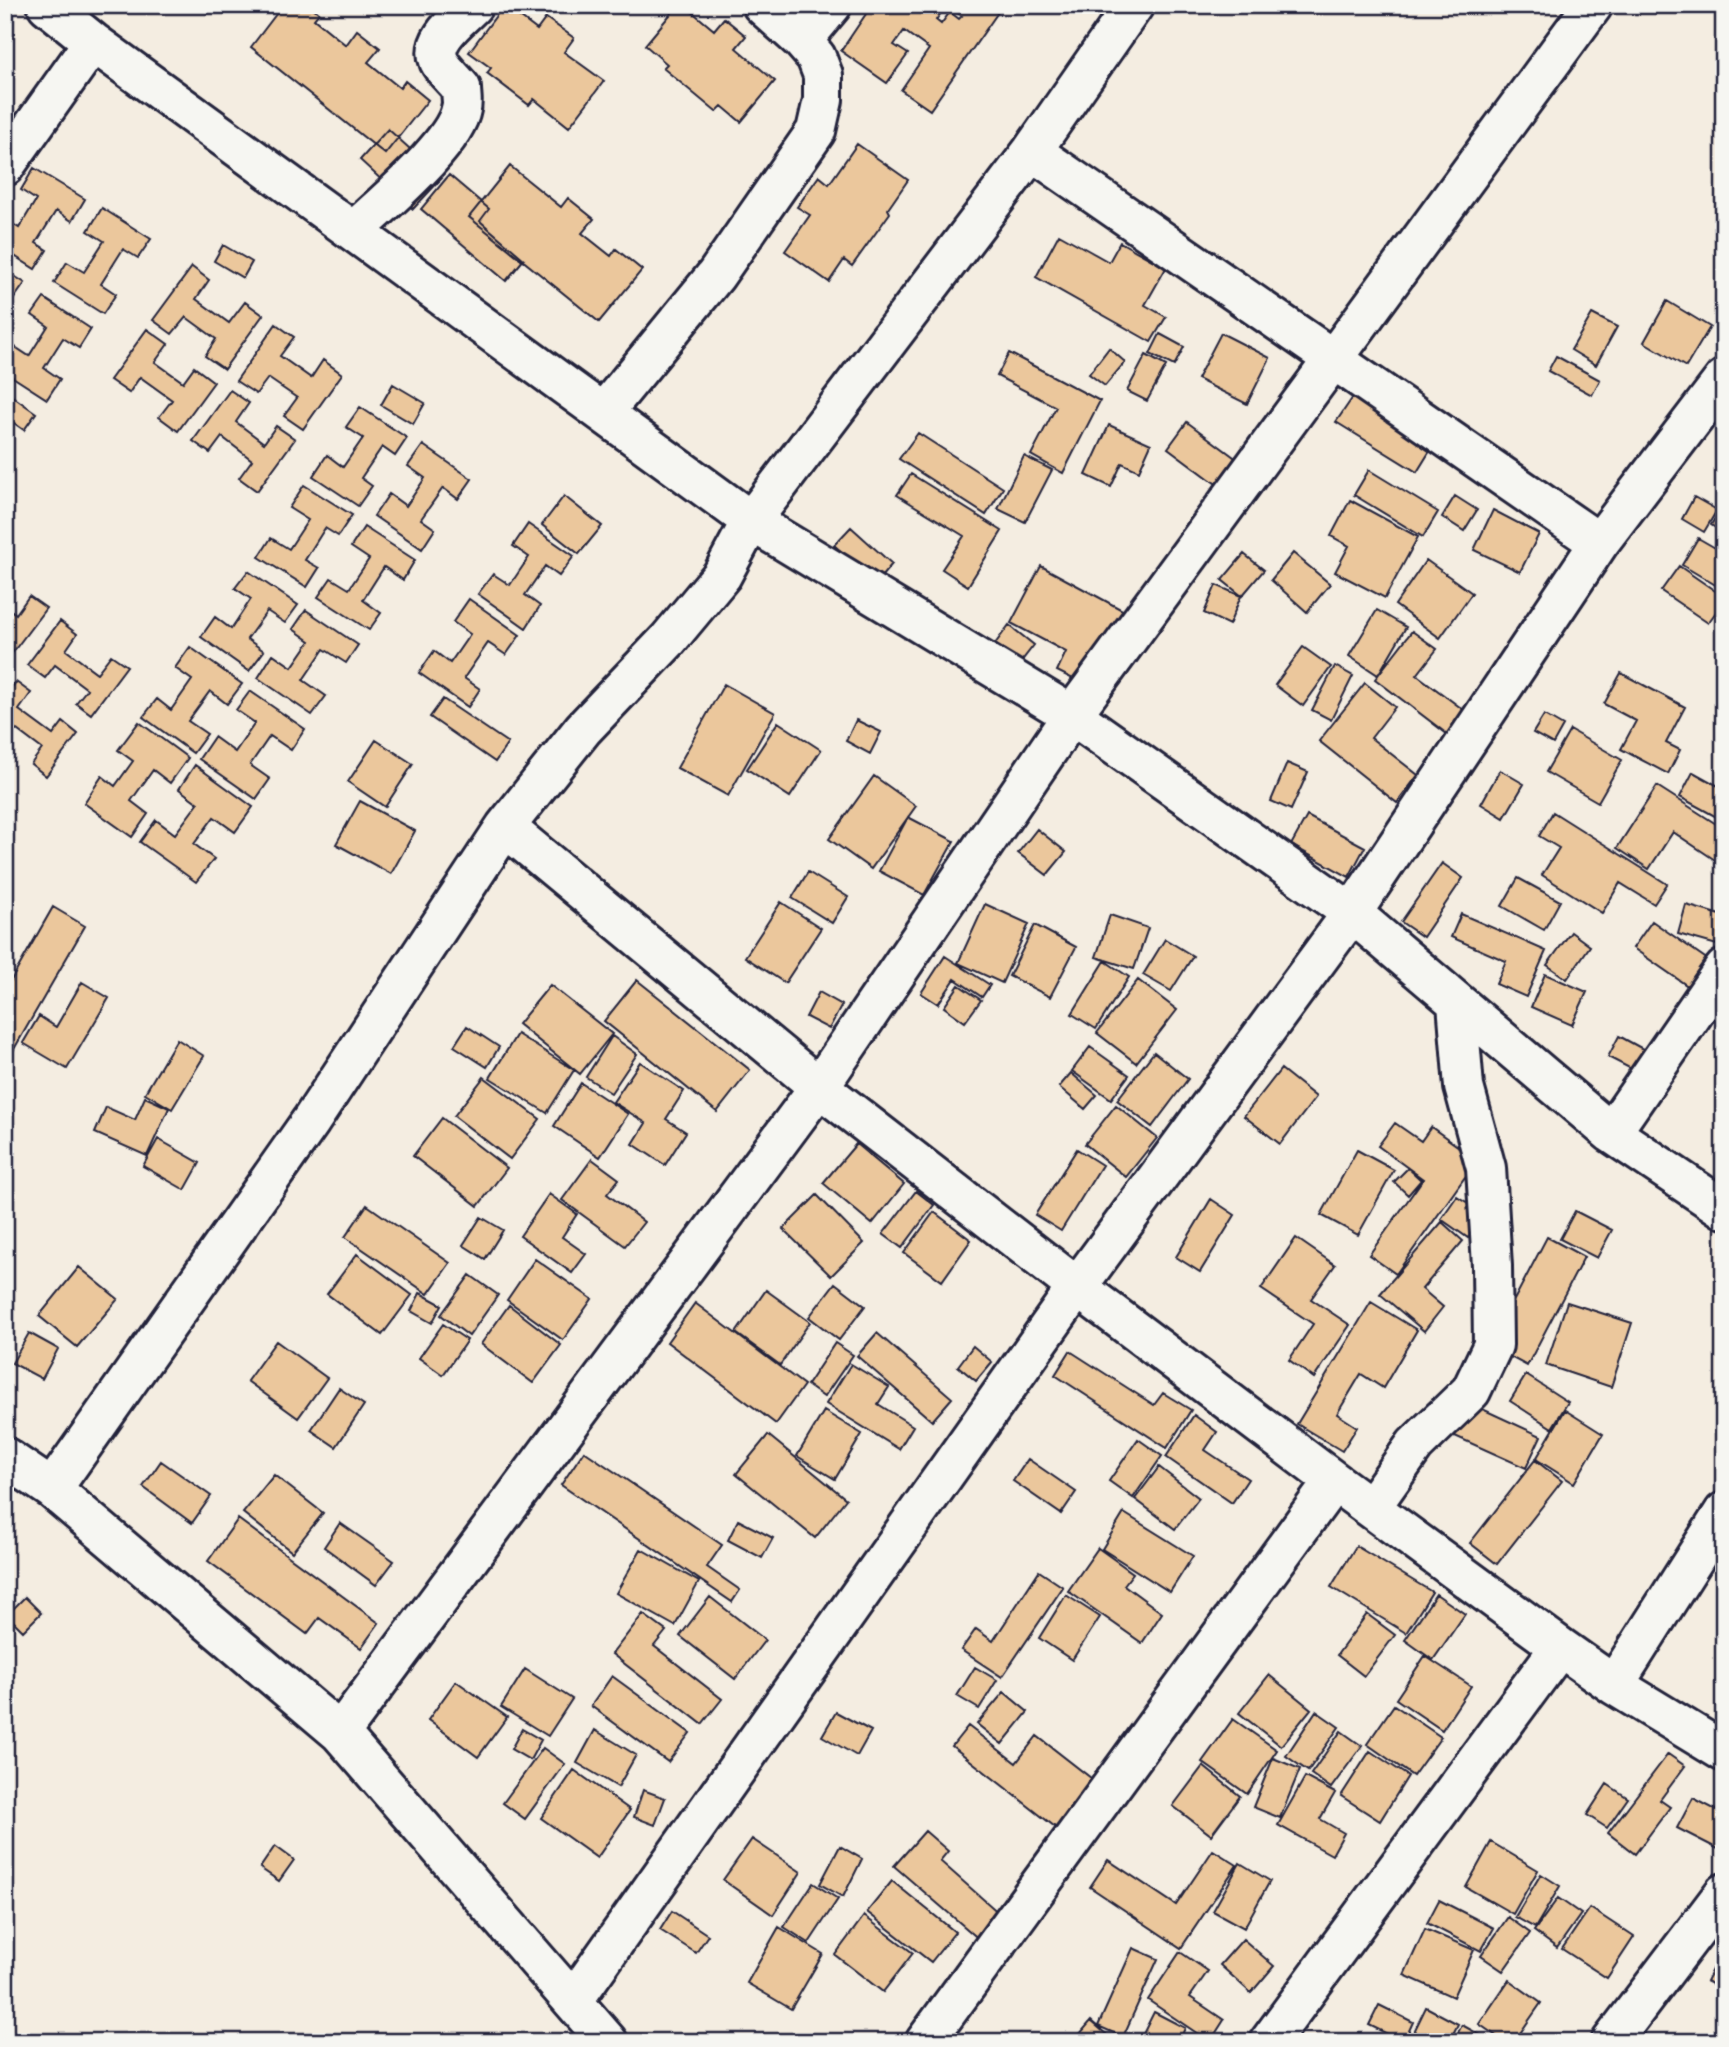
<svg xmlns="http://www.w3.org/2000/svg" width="1729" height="2047" font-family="Mali,sans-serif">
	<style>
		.building { fill: #ebc79c; stroke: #22223b; stroke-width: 2 }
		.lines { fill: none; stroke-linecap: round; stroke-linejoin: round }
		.minor-casing { stroke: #22223b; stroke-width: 44 }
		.minor { stroke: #f6f6f2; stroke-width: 38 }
	</style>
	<rect width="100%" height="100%" fill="#f4ede1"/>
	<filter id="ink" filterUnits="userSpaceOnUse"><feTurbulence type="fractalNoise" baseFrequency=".0143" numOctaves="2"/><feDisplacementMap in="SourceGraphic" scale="14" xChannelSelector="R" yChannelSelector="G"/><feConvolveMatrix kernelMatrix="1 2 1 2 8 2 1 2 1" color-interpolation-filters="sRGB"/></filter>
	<g filter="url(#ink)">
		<path class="building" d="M198 5H215L208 13Z
			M283 5H310L319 13 314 19 346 45 357 30 380 48 368 62 400 88 405 81 428 100 385 154 251 47Z
			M504 5 537 30 546 18 574 38 564 52 604 81 569 127 534 99 529 105 487 73 491 68 469 52Z
			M678 5H684L714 30 724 18 746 36 736 48 775 81 741 122 722 106 716 112 663 68 667 64 645 45Z
			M872 5H929L941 13 936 20 941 24 950 12 959 19 962 16 946 5H1003L930 110 901 90 929 49 904 31 894 45 908 54 887 83 841 51Z
			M388 129 442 178 413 209 360 160Z
			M857 144 908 180 888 209 890 213 852 266 844 260 829 282 785 251 810 215 797 207 819 176 829 184Z
			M510 166 561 207 568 198 594 219 582 233 611 256 616 249 642 270 599 322 469 217Z
			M34 168 85 199 72 221 56 211 36 243 47 250 35 269 5 250V219L19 228 36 200 21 190Z
			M449 175 489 209 480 221 524 259 506 281 421 209Z
			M102 208 151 239 138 258 123 249 101 284 116 294 103 314 54 283 67 262 84 272 104 241 88 231Z
			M1059 234 1109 262 1120 242 1166 268 1145 305 1166 317 1151 342 1036 277Z
			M223 245 252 262 243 278 214 261Z
			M192 267 209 280 196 299 229 323 245 302 263 315 224 369 205 356 216 339 186 317 172 334 153 320Z
			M5 270 25 283 13 300 5 296Z
			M44 298 91 329 79 348 63 338 44 368 60 379 47 399 5 372V356L12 345 29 356 48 326 32 315Z
			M1667 301 1710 327 1686 367 1644 342Z
			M1592 314 1617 327 1596 365 1571 350Z
			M276 324 294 337 280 356 311 378 323 360 342 374 303 429 284 416 297 398 268 378 256 394 236 381Z
			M147 329 168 344 155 362 183 382 194 367 214 382 178 431 159 417 172 400 140 377 129 393 110 380Z
			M1221 333 1270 358 1247 404 1197 379Z
			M1160 334 1184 347 1174 366 1150 354Z
			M1109 348 1125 362 1105 386 1089 374Z
			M1009 353 1100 401 1063 473 1031 455 1056 407 997 376Z
			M1146 355 1166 366 1147 401 1127 391Z
			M1556 356 1600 380 1592 395 1548 371Z
			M393 384 425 403 413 424 381 405Z
			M230 390 249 403 236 422 264 443 276 426 295 439 257 491 239 478 252 460 222 437 210 453 193 441Z
			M5 391 36 413 24 430 8 419 5 422Z
			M1353 397 1433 446 1417 472 1336 422Z
			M360 407 407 438 395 456 382 447 361 478 372 486 358 506 313 476 327 455 343 467 363 438 346 427Z
			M1187 422 1238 460 1219 486 1168 448Z
			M1109 425 1151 444 1139 471 1122 463 1111 487 1086 475Z
			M918 433 1003 488 986 515 899 459Z
			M423 445 472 479 458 499 443 488 421 519 435 529 422 549 374 516 389 494 406 506 425 478 408 466Z
			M1024 456 1052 470 1025 522 998 509Z
			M1369 470 1438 512 1423 537 1354 495Z
			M911 474 1002 531 968 586 942 569 964 536 897 495Z
			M304 485 352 515 338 536 325 528 305 560 319 568 307 587 259 557 271 538 289 549 308 520 289 508Z
			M564 496 602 526 579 554 542 525Z
			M1455 496 1477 510 1464 531 1442 517Z
			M1694 497 1717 510 1704 532 1682 519Z
			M1350 500 1418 537 1385 598 1335 572 1349 546 1331 536Z
			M1724 504V533L1711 525Z
			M1493 510 1539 534 1520 572 1474 550Z
			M528 524 574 556 559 576 545 566 525 595 540 606 526 628 478 594 493 574 510 585 529 557 513 546Z
			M364 527 415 560 403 580 384 567 363 600 381 613 369 630 318 597 331 578 349 589 369 559 351 547Z
			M851 527 892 564 876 583 834 545Z
			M1698 538 1724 553V590L1682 565Z
			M1293 553 1330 584 1307 612 1271 580Z
			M1244 554 1264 570 1242 596 1222 580Z
			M1426 560 1472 593 1440 638 1395 605Z
			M1041 566 1126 612 1087 686 1057 671 1066 652 1011 623Z
			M1679 566 1724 597V601L1708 623 1661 591Z
			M248 571 298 605 285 623 267 611 247 639 264 651 249 671 201 637 215 617 231 629 251 599 235 588Z
			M1216 585 1241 596 1229 625 1204 613Z
			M29 596 46 608 7 660 5 658V606L16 614Z
			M469 599 520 635 506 655 488 643 464 678 480 689 468 707 419 673 434 651 450 663 470 634 453 622Z
			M306 610 358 645 346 663 324 649 303 680 326 696 312 715 258 678 273 654 292 667 310 641 293 629Z
			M1377 610 1406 627 1378 675 1349 656Z
			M60 621 77 634 66 650 97 673 111 655 127 666 91 714 76 703 87 689 55 665 45 678 27 665Z
			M1009 625 1034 645 1020 663 995 644Z
			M1412 631 1437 649 1417 675 1469 714 1451 737 1375 679Z
			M190 647 242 684 227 704 210 691 188 721 207 734 193 753 143 717 157 699 171 710 192 680 175 668Z
			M1303 647 1331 667 1303 706 1275 685Z
			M1335 666 1353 676 1331 720 1312 710Z
			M1621 673 1685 707 1666 743 1680 750 1668 774 1621 749 1636 721 1604 704Z
			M16 682 31 693 19 710 53 735 63 722 78 734 46 776 31 764 42 749 5 721V696Z
			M1365 683 1395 707 1371 738 1418 775 1397 803 1319 741Z
			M724 684 775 713 728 796 677 768Z
			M250 691 305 729 291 750 270 736 250 765 270 779 256 799 199 759 214 737 235 752 255 723 236 710Z
			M443 699 508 743 495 762 430 717Z
			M1544 715 1563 726 1553 744 1533 733Z
			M856 720 881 732 870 754 846 741Z
			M139 722 188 758 170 783 153 770 131 801 148 814 132 837 84 803 102 776 115 786 133 761 118 750Z
			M778 722 821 750 790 797 747 769Z
			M1570 730 1622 760 1598 802 1546 772Z
			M376 740 413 764 385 807 348 782Z
			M1287 763 1308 772 1291 810 1271 801Z
			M195 765 253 807 235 832 214 817 194 844 214 859 196 882 140 842 156 820 175 834 198 803 179 789Z
			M1500 770 1524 784 1504 818 1481 804Z
			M1693 772 1724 789V821L1680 797Z
			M874 776 916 806 871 869 829 839Z
			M1657 786 1724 829V866L1673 832 1649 869 1617 848Z
			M360 801 415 831 391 874 336 844Z
			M1553 812 1667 884 1654 904 1620 883 1602 913 1542 875 1559 848 1539 836Z
			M1307 816 1365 847 1349 877 1291 845Z
			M908 817 954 841 924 895 879 871Z
			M1037 829 1066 852 1047 875 1018 853Z
			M1442 863 1463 878 1423 937 1401 922Z
			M808 872 848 897 832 923 792 898Z
			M1518 878 1560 901 1544 930 1502 906Z
			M781 902 821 928 785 983 745 957Z
			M985 904 1029 924 1002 983 958 963Z
			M1686 905 1724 916V947L1678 934Z
			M53 907 85 926 10 1056 5 1053V991Z
			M1461 914 1546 951 1526 997 1496 984 1506 961 1451 937Z
			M1110 915 1148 928 1134 969 1096 957Z
			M1652 921 1721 969 1702 996 1633 948Z
			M1035 925 1076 947 1050 997 1009 976Z
			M1571 932 1590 946 1567 979 1547 965Z
			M1165 939 1193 956 1171 991 1143 975Z
			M945 956 990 985 982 997 955 979 938 1004 921 993Z
			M1105 961 1129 977 1096 1029 1072 1014Z
			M1545 974 1587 992 1572 1025 1531 1007Z
			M637 980 750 1070 717 1112 604 1021Z
			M1138 980 1177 1010 1136 1063 1097 1033Z
			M82 982 109 998 67 1069 23 1043 39 1016 56 1027Z
			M550 985 612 1034 580 1074 518 1024Z
			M959 985 981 1000 965 1022 944 1007Z
			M819 992 842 1005 829 1029 806 1017Z
			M467 1026 499 1047 487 1067 454 1046Z
			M517 1034 574 1070 547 1113 490 1078Z
			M612 1036 637 1054 611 1093 586 1077Z
			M1619 1036 1652 1054 1641 1074 1608 1057Z
			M177 1039 204 1056 172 1109 145 1093Z
			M1090 1047 1129 1075 1111 1099 1072 1071Z
			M1154 1052 1188 1079 1152 1127 1117 1100Z
			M640 1062 684 1091 666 1119 686 1132 665 1165 633 1144 646 1123 613 1102Z
			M1281 1069 1316 1097 1280 1144 1244 1116Z
			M1071 1073 1097 1095 1085 1109 1059 1087Z
			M484 1077 540 1119 510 1159 454 1116Z
			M581 1083 628 1114 600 1157 554 1126Z
			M145 1097 169 1108 147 1156 95 1133 106 1107 135 1120Z
			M1116 1105 1157 1138 1126 1177 1085 1144Z
			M442 1118 507 1168 478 1206 413 1156Z
			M1395 1123 1421 1141 1431 1127 1477 1160 1396 1274 1369 1255 1423 1179 1378 1146Z
			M158 1139 200 1163 185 1190 143 1166Z
			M856 1144 904 1184 872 1224 823 1183Z
			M1077 1149 1102 1165 1061 1231 1035 1215Z
			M1357 1150 1394 1170 1358 1235 1321 1215Z
			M592 1159 619 1179 607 1194 644 1222 625 1246 562 1200Z
			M1408 1168 1421 1180 1408 1195 1394 1182Z
			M916 1191 934 1205 902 1248 883 1234Z
			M549 1194 577 1214 562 1237 586 1254 572 1273 520 1236Z
			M817 1195 864 1243 831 1276 783 1229Z
			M1457 1196 1485 1214 1468 1238 1441 1219Z
			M1211 1199 1235 1215 1200 1272 1176 1257Z
			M367 1205 450 1263 428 1294 345 1237Z
			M1575 1211 1612 1230 1597 1258 1560 1239Z
			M934 1212 971 1240 942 1281 904 1253Z
			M481 1217 503 1230 485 1259 463 1245Z
			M1442 1222 1463 1241 1422 1289 1443 1307 1424 1331 1380 1294Z
			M1547 1237 1584 1257 1527 1366 1490 1346Z
			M1296 1238 1335 1265 1311 1299 1350 1325 1314 1378 1289 1360 1313 1324 1261 1289Z
			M357 1254 412 1295 382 1335 327 1294Z
			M535 1259 592 1299 563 1340 507 1300Z
			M79 1267 118 1299 77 1347 39 1316Z
			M470 1275 498 1295 469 1336 441 1315Z
			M835 1283 865 1306 839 1340 809 1317Z
			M766 1290 810 1322 780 1365 736 1333Z
			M420 1293 442 1305 432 1323 411 1311Z
			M1371 1302 1417 1330 1383 1388 1361 1374 1337 1414 1357 1427 1342 1451 1297 1424Z
			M1567 1302 1632 1323 1611 1387 1546 1365Z
			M695 1303 804 1385 776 1424 667 1342Z
			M509 1305 561 1345 533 1383 481 1344Z
			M443 1324 467 1340 443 1375 419 1358Z
			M29 1333 58 1349 42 1379 12 1363Z
			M877 1333 952 1398 932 1421 857 1356Z
			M276 1341 327 1378 298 1418 247 1381Z
			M835 1343 853 1355 824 1397 807 1385Z
			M973 1346 992 1362 976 1381 958 1366Z
			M1070 1351 1154 1405 1163 1393 1191 1410 1167 1448 1055 1375Z
			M851 1364 889 1387 878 1404 913 1426 899 1449 826 1404Z
			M1526 1375 1568 1402 1552 1428 1510 1401Z
			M339 1388 364 1405 336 1447 311 1430Z
			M1452 1395 1541 1436 1526 1468 1437 1428Z
			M1565 1410 1603 1434 1574 1483 1536 1459Z
			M824 1411 862 1434 835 1479 797 1456Z
			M1194 1415 1217 1432 1205 1450 1248 1479 1232 1503 1166 1457Z
			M768 1435 846 1499 815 1538 736 1474Z
			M1138 1439 1162 1456 1133 1498 1109 1481Z
			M584 1451 722 1545 707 1567 740 1590 732 1602 561 1485Z
			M1028 1459 1076 1492 1061 1514 1013 1481Z
			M1535 1460 1562 1481 1497 1564 1470 1543Z
			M161 1461 211 1496 192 1523 143 1487Z
			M1159 1467 1199 1498 1175 1529 1135 1499Z
			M274 1475 323 1513 292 1552 243 1513Z
			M1124 1513 1193 1556 1170 1592 1102 1549Z
			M238 1519 379 1623 361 1648 319 1618 307 1634 208 1561Z
			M738 1520 773 1538 762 1558 728 1540Z
			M340 1523 394 1561 376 1585 324 1547Z
			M1356 1546 1432 1592 1406 1633 1331 1587Z
			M1098 1548 1133 1573 1124 1585 1162 1613 1142 1643 1068 1591Z
			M641 1549 699 1582 675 1626 616 1593Z
			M1039 1571 1063 1587 1002 1677 961 1650 976 1629 993 1641Z
			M1436 1594 1465 1614 1433 1660 1405 1640Z
			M1066 1595 1100 1617 1072 1660 1039 1638Z
			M25 1597 41 1613 23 1631 7 1615Z
			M710 1597 765 1640 735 1679 680 1636Z
			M643 1614 666 1631 654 1646 722 1699 702 1724 612 1654Z
			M1367 1614 1395 1635 1364 1676 1337 1655Z
			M1425 1656 1471 1686 1442 1730 1396 1699Z
			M975 1667 997 1680 979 1709 957 1696Z
			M525 1669 572 1699 548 1736 501 1707Z
			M1269 1675 1311 1709 1281 1746 1239 1713Z
			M612 1676 690 1733 668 1762 591 1706Z
			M456 1681 507 1717 478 1757 428 1720Z
			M1004 1692 1028 1712 1002 1744 977 1724Z
			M1394 1705 1441 1737 1413 1776 1367 1744Z
			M1316 1711 1339 1727 1308 1771 1286 1756Z
			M836 1712 871 1731 857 1756 822 1736Z
			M1233 1719 1277 1750 1247 1794 1202 1762Z
			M968 1726 1016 1763 1037 1736 1096 1782 1059 1830 952 1746Z
			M522 1729 541 1740 530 1760 511 1749Z
			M595 1730 636 1755 618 1787 577 1763Z
			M1341 1731 1362 1746 1331 1788 1311 1774Z
			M543 1748 565 1764 525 1819 503 1803Z
			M1370 1751 1408 1776 1380 1821 1341 1796Z
			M1668 1754 1685 1766 1660 1800 1670 1807 1635 1854 1608 1833Z
			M1273 1758 1300 1769 1280 1818 1253 1807Z
			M1203 1766 1240 1796 1211 1835 1173 1806Z
			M574 1770 630 1810 597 1858 541 1818Z
			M1305 1777 1335 1793 1320 1819 1344 1833 1332 1855 1278 1825Z
			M1607 1784 1628 1798 1607 1828 1587 1815Z
			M643 1790 665 1798 655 1825 634 1817Z
			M1693 1798 1724 1814V1852L1677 1828Z
			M925 1831 948 1851 940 1861 1009 1922 988 1947 894 1866Z
			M752 1839 801 1872 773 1915 723 1880Z
			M1491 1842 1538 1870 1513 1914 1466 1887Z
			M275 1846 294 1860 279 1881 260 1868Z
			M840 1846 862 1859 843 1897 820 1884Z
			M1213 1850 1237 1865 1181 1948 1090 1887 1108 1860 1176 1905Z
			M1240 1863 1270 1881 1244 1928 1213 1911Z
			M1541 1874 1560 1886 1535 1928 1515 1917Z
			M892 1881 955 1932 931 1962 867 1912Z
			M813 1883 838 1899 809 1943 784 1927Z
			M1558 1898 1581 1914 1557 1948 1534 1931Z
			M1439 1900 1494 1928 1481 1951 1427 1923Z
			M1590 1908 1634 1937 1607 1978 1562 1949Z
			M672 1911 708 1935 696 1953 660 1930Z
			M864 1916 913 1953 883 1992 835 1955Z
			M1508 1917 1530 1933 1503 1971 1481 1956Z
			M779 1927 823 1954 791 2009 747 1983Z
			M1425 1929 1474 1950 1453 1997 1404 1975Z
			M1243 1939 1274 1966 1251 1993 1220 1965Z
			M1133 1948 1158 1959 1123 2037 1098 2026Z
			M1180 1952 1208 1971 1190 1997 1224 2020 1210 2042 1148 2000Z
			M1720 1954 1724 1956V1990L1706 1981Z
			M1509 1980 1541 2003 1514 2042H1505L1479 2024Z
			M1379 2005 1413 2022 1404 2042 1369 2025Z
			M1426 2007 1458 2024 1449 2042H1409Z
			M1154 2012 1185 2028 1179 2042H1139Z
			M1091 2021 1114 2041 1113 2042H1073Z
			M1462 2025 1493 2042H1453Z"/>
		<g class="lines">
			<g class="minor-casing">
				<path id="minor" d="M47 5 93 42 751 521 1072 715 1352 913 1611 1133 1724 1209
					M802 41 832 5
					M1032 151 1599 543
					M5 166 93 42
					M354 231C381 205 455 144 461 109 463 103 461 95 461 88 455 80 443 70 439 61 430 39 460 19 473 5
					M603 413 716 275 816 131 823 100V75L816 57 802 41 762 5
					M505 827 819 1087 1077 1287 1334 1481 1560 1647 1614 1685 1724 1752
					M1611 1133 1724 969
					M5 1457 52 1489 340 1733 608 2042
					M52 1489 311 1121 505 827 583 729 668 640 722 575 751 521 1032 151 1134 5
					M1371 1507 1415 1445 1471 1391 1493 1345 1492 1266 1486 1168 1464 1087 1457 1003
					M1614 1685 1724 1512
					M340 1733 819 1087 1072 715 1593 5
					M573 2001 1077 1287 1352 913 1599 543 1724 379
					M925 2042 1334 1481
					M1269 2042 1560 1647
					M1611 2042 1724 1893"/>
			</g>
			<use href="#minor" class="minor"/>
		</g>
	</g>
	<rect width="1729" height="2047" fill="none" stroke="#f6f6f2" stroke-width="28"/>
	<rect x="14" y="14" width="1701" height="2019" fill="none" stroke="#22223b" stroke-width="2.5" filter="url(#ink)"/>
</svg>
